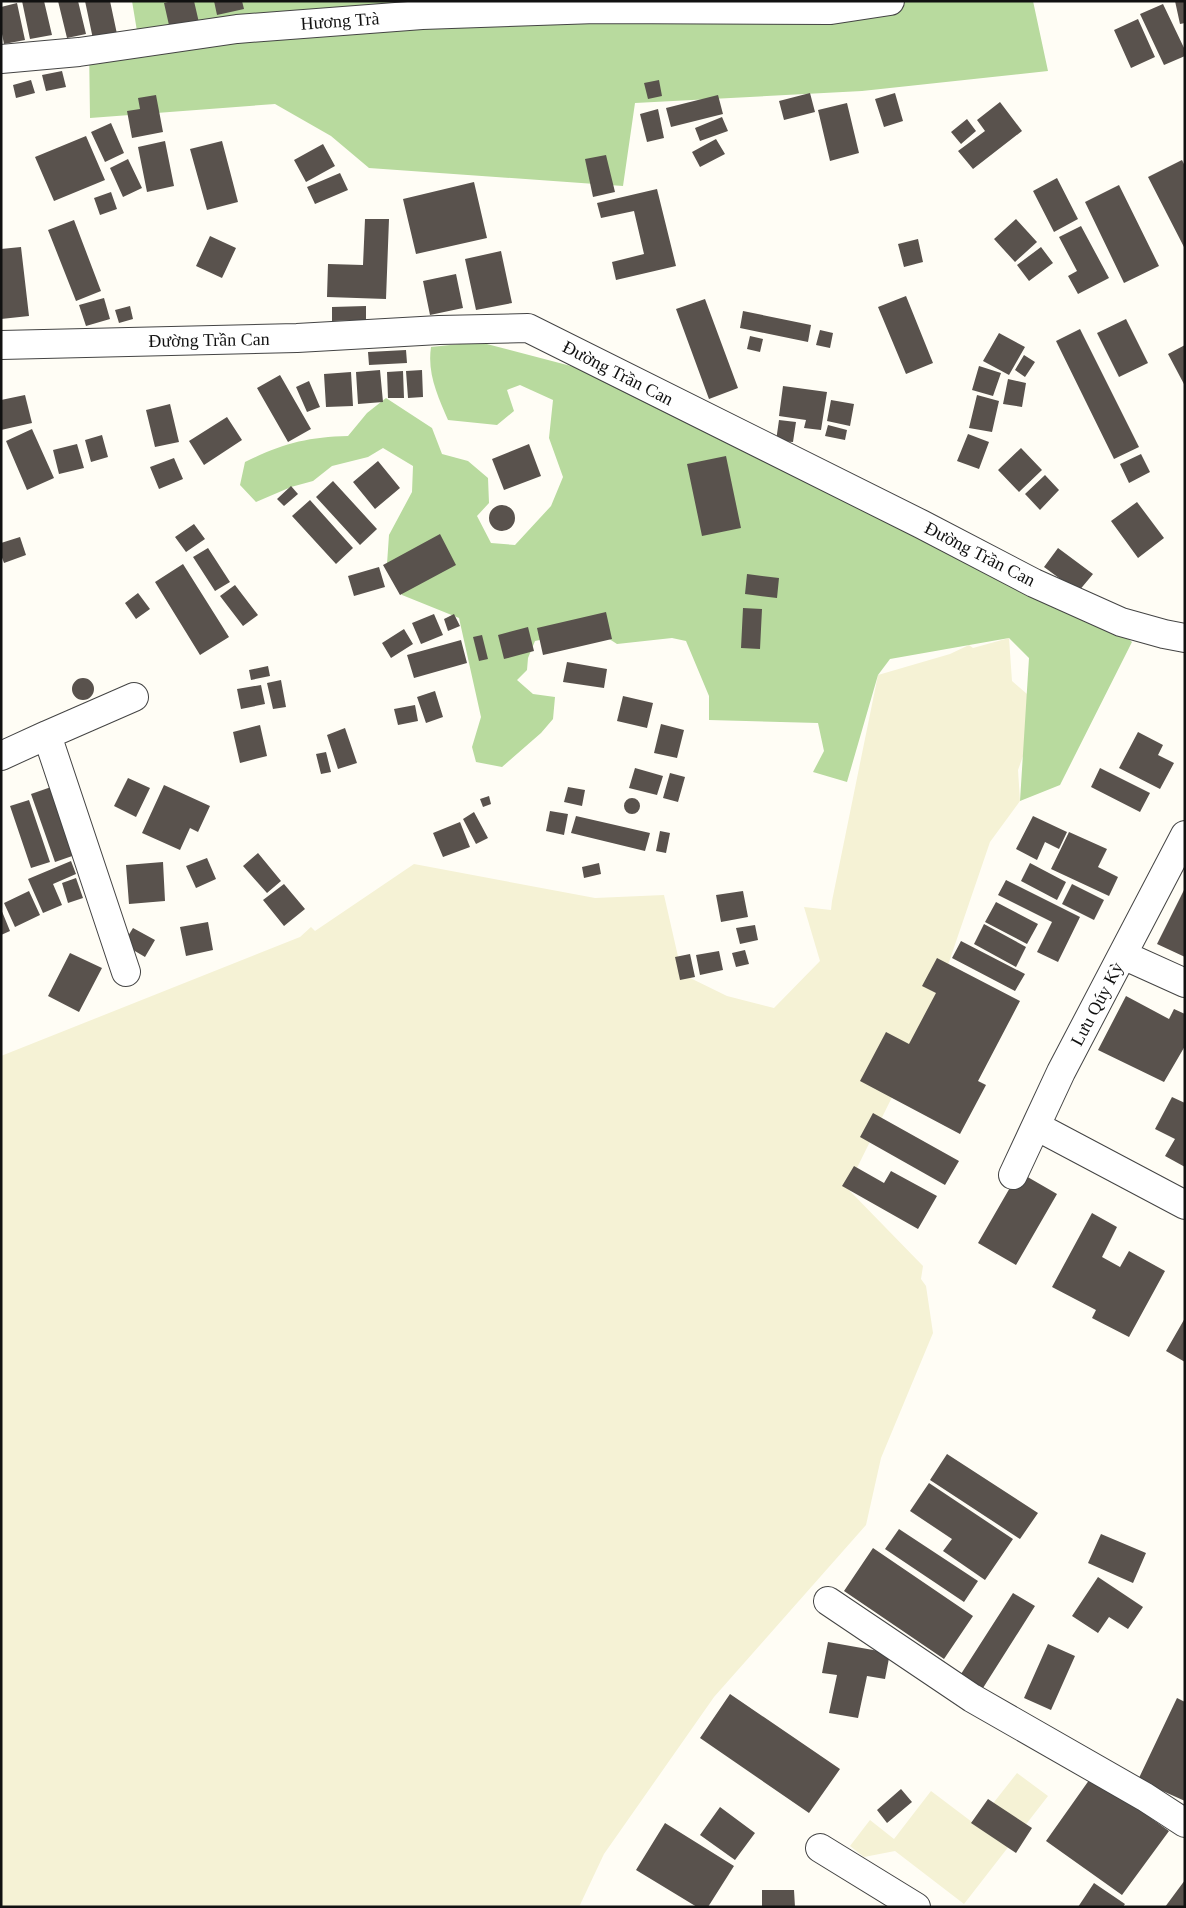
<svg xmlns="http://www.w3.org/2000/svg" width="1186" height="1908" font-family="'Times New Roman',serif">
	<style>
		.farmland { fill: #f5f2d5 }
		.forest { fill: #b8da9e }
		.building { fill: #59524d }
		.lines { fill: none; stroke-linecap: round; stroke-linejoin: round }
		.minor-casing { stroke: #444; stroke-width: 30 }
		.minor { stroke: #fff; stroke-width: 28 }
		.labels { text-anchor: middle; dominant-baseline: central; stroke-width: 5; stroke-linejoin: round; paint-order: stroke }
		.street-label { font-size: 18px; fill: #111; stroke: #fff }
	</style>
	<rect width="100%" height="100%" fill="#fffdf5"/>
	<path class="farmland" d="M1009 638 1012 681 1041 706 1018 770 1020 801 990 842 934 1006 906 1069 847 1188 923 1266 921 1279 926 1286 933 1333 881 1458 866 1525 714 1697 604 1854 579 1907H1V1056L300 937 311 927 315 931 414 864 595 898 664 895 682 974 727 996 774 1008 820 961 804 907 831 910 832 901 878 675 950 654 969 645 973 648Z
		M1017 1773 1048 1796 964 1904 895 1851 864 1857 850 1846 870 1820 894 1839 931 1791 976 1825Z"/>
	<path class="forest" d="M132 1H1033L1048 71 862 91 635 103 623 186 369 168 331 136 275 104 90 118 89 44 137 31Z
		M479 342 590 371 1117 629 1132 642 1060 785 1020 801 1029 658 1009 638 890 659 878 675 847 782 813 772 824 751 818 723 709 720V696L686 641 672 638 617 644 589 626 559 636 535 641 528 658 527 670 517 680 533 694 555 697 553 719 541 733 502 767 476 762 472 747 481 717 459 618 402 595 387 564 389 535 412 492 413 466 383 448 368 457 332 466 313 481 291 487 256 502 240 485 245 462C281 444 307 437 348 436L367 413 386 398 432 428 442 454 468 461 488 478 489 503 477 516 491 543 515 545 551 506 563 477 549 438 553 400 520 385 507 390 514 411 497 425 448 420C438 396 427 374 431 347Z"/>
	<path class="building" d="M22 1H44L52 35 30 39Z
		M58 1H78L86 34 67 38Z
		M85 1H110L117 34 93 39Z
		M172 1H194L200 27 171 34 164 3Z
		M214 1H242L244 9 217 15Z
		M1175 1H1185V23L1180 24Z
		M17 3 25 40 4 44 1 29V7Z
		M1163 4 1185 50V56L1164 65 1140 14Z
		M1138 19 1155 57 1131 68 1114 30Z
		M62 71 66 87 46 91 42 75Z
		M31 80 35 93 16 98 13 85Z
		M659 80 662 96 648 99 644 83Z
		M810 93 815 112 784 120 779 101Z
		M895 93 903 121 884 127 875 99Z
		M156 95 163 132 132 138 127 111 140 109 138 98Z
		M718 95 723 114 671 127 666 108Z
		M1000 102 1022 131 973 169 958 151 985 131 977 120Z
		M847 103 859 153 830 161 818 110Z
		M658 109 664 138 647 142 640 114Z
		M722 117 728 131 700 141 695 128Z
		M967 119 976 131 961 144 951 132Z
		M111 123 124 153 105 162 91 132Z
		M86 136 105 180 54 201 35 157Z
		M716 139 725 154 700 167 692 152Z
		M165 141 174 186 147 192 138 147Z
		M222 141 238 202 207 210 190 149Z
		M323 144 335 166 306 182 294 160Z
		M606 155 615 192 593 197 585 159Z
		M128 159 142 188 123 197 110 168Z
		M1182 160 1185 166V249L1148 177Z
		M340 173 348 190 315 204 307 187Z
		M1057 178 1078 219 1054 232 1033 191Z
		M474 182 487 238 416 254 403 199Z
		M1119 185 1159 266 1124 283 1085 202Z
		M657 189 676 266 616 280 612 262 644 254 634 211 601 218 597 203Z
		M111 192 117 209 100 215 94 198Z
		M365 219H389L386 299 327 297 328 264 363 265Z
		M1016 219 1037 242 1015 262 994 239Z
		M74 220 101 291 76 301 48 230Z
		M1081 226 1109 278 1078 294 1068 276 1077 271 1059 237Z
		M210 236 236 248 222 278 196 266Z
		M918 239 923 262 904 267 898 244Z
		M21 247 29 316 1 319V249Z
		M1041 247 1053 263 1029 281 1017 265Z
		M501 251 512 303 476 310 465 259Z
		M456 274 463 308 430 315 423 281Z
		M906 296 933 363 906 374 878 307Z
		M104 298 110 319 86 326 79 305Z
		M705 299 738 388 709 399 676 309Z
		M130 306 133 319 119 323 115 310Z
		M366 306V320L332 321V307Z
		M743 311 811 325 808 342 740 328Z
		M1126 319 1148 363 1119 377 1097 333Z
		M1080 329 1139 447 1114 459 1056 341Z
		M820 330 833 333 830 348 816 345Z
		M999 333 1025 347 1009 375 983 361Z
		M750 336 763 339 760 352 747 349Z
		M1185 345V386L1168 354Z
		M406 350 407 363 369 365 368 352Z
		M1024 355 1035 362 1025 377 1015 370Z
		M979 366 1001 373 993 396 972 390Z
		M380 370 383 402 358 404 356 372Z
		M422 370 423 397 408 398 406 371Z
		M403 371 404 398H388L387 372Z
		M351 372 353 406 326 407 324 374Z
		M280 375 311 429 288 442 257 388Z
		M1008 379 1026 383 1022 407 1003 404Z
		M309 381 320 407 307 412 296 387Z
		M783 386 827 392 821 430 804 428 806 420 779 416Z
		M25 395 32 423 1 430V400Z
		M977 395 999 401 992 432 969 428Z
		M831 400 854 404 850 426 827 421Z
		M170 404 179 442 155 447 146 410Z
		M227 417 242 440 204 465 189 441Z
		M779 420 796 422 793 442 776 441Z
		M828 425 847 430 845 440 825 436Z
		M32 429 54 478 27 490 6 441Z
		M968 434 989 442 979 469 957 461Z
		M102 435 108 457 91 462 85 440Z
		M77 444 84 468 59 474 53 450Z
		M529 444 541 476 504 490 492 459Z
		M1021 448 1042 470 1019 492 998 470Z
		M1141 454 1150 472 1129 483 1120 464Z
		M726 456 741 528 702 536 687 464Z
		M174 458 183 479 159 489 150 467Z
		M378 461 400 488 375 509 353 482Z
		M1045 475 1059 490 1040 510 1025 494Z
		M333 481 377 529 360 545 316 497Z
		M291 486 298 494 284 506 277 499Z
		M310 500 353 548 336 564 292 516Z
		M1137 502 1164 538 1138 558 1111 521Z
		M489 518a13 13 0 1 1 26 0a13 13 0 1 1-26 0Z
		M194 524 205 539 186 552 175 537Z
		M440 534 456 565 400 595 383 565Z
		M20 537 26 555 4 563 1 555V543Z
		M208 548 230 582 215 591 193 557Z
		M1058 548 1093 574 1078 592 1044 567Z
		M183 564 229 637 200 655 155 582Z
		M379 567 385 587 354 596 348 576Z
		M747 574 779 578 777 598 745 594Z
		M235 585 258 615 243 626 220 596Z
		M138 593 150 609 136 619 125 603Z
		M743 608 762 609 760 649 741 648Z
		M606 612 612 639 543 655 537 628Z
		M434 614 443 635 421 644 412 623Z
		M454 614 460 626 448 631 444 619Z
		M528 627 534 651 504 659 498 635Z
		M404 629 413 644 391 658 382 643Z
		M482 635 488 659 479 661 473 637Z
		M461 640 467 663 414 678 407 655Z
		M567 662 607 669 604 688 563 682Z
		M268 666 270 676 251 680 249 670Z
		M72 689a11 11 0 1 1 22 0a11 11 0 1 1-22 0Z
		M281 680 286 707 273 709 267 683Z
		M261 685 265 704 241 709 237 689Z
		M435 691 443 717 426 723 417 697Z
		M623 696 653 703 647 728 617 721Z
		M415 705 418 721 398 725 394 709Z
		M661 724 684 730 677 758 654 753Z
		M260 725 267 756 240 763 233 732Z
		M345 728 357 763 338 769 327 735Z
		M1138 732 1163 745 1158 755 1174 763 1160 789 1119 768Z
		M326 752 331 772 321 774 316 754Z
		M635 768 663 776 657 795 629 788Z
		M1100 768 1150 793 1140 812 1091 787Z
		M670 773 685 777 678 802 663 798Z
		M128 778 150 788 136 817 114 806Z
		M164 785 210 806 198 832 190 828 180 850 142 833Z
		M54 786 78 854 55 862 31 794Z
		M568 787 585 790 582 806 564 802Z
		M489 796 491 804 483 807 480 799Z
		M624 806a8 8 0 1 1 16 0a8 8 0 1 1-16 0Z
		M29 800 50 862 31 868 10 806Z
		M550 811 568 814 564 835 546 831Z
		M474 812 488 838 476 844 463 819Z
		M576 816 650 833 645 851 571 833Z
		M1033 816 1067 832 1059 849 1045 842 1037 860 1016 849Z
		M460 822 470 847 443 857 433 833Z
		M660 831 670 833 666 853 656 851Z
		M1069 832 1107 849 1098 867 1118 877 1109 896 1051 869Z
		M258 853 281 881 267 893 243 866Z
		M207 858 216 879 196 888 186 866Z
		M71 861 76 874 53 884 62 905 43 913 28 879Z
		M163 862 165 901 129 904 126 865Z
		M599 863 601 874 584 878 582 867Z
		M1030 863 1066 882 1057 900 1021 881Z
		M76 878 83 898 68 903 62 883Z
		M1006 880 1080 917 1058 962 1037 952 1052 922 998 895Z
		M284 884 305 909 284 926 263 900Z
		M1072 884 1104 900 1094 920 1062 904Z
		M1185 888V957L1157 944Z
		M29 891 40 915 15 927 4 903Z
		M743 891 748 917 721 922 716 895Z
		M996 902 1038 924 1027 944 985 922Z
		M1 909 10 931 1 935Z
		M208 922 213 950 186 956 180 927Z
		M984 924 1026 947 1016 967 974 944Z
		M755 925 758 940 740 944 736 928Z
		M133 928 155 940 145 957 123 944Z
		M961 941 1025 974 1015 991 952 958Z
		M745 950 749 964 736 967 732 953Z
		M719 951 723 970 700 975 696 955Z
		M70 953 102 968 79 1012 48 996Z
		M690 954 695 977 680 980 675 957Z
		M937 958 1020 1001 978 1081 986 1085 960 1134 860 1081 886 1032 909 1044 936 993 922 986Z
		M1126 996 1169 1019 1174 1009 1185 1014V1046L1164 1082 1098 1050Z
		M1172 1097 1185 1103V1167L1165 1156 1175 1139 1155 1129Z
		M873 1113 959 1161 945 1185 860 1137Z
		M854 1166 884 1183 891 1171 937 1196 918 1229 842 1186Z
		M1019 1172 1057 1194 1016 1265 978 1243Z
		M1092 1213 1117 1227 1102 1257 1120 1267 1129 1251 1165 1271 1129 1337 1092 1318 1096 1310 1052 1287Z
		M1185 1318V1362L1166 1351Z
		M947 1454 1038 1513 1020 1539 930 1480Z
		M929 1483 1013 1539 985 1580 943 1551 952 1539 910 1511Z
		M899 1529 978 1581 964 1602 885 1549Z
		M1101 1534 1146 1553 1133 1583 1088 1563Z
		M873 1548 973 1616 944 1659 844 1591Z
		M1098 1577 1143 1607 1128 1629 1109 1617 1098 1633 1072 1616Z
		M1013 1593 1035 1606 983 1688 961 1674Z
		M828 1642 890 1653 885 1679 867 1676 858 1718 829 1713 837 1675 822 1673Z
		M1048 1644 1075 1656 1051 1710 1024 1698Z
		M730 1694 840 1769 809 1813 700 1738Z
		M1177 1698 1185 1702V1801L1138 1780Z
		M1092 1776 1169 1831 1122 1895 1046 1841Z
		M901 1789 912 1802 887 1823 877 1810Z
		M988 1799 1032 1828 1016 1853 971 1823Z
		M720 1807 755 1833 735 1860 700 1835Z
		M665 1823 734 1866 708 1907H697L636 1870Z
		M1185 1880V1907H1165Z
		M1094 1883 1125 1904 1123 1907H1078Z
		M762 1890H794L795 1907H762Z"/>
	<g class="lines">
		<g class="minor-casing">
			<path id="minor" d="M1 59 79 52 237 29 422 15 596 9 831 10 890 1
				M1 345 297 338 439 330 528 328 921 524 1034 583 1121 622 1164 634 1185 638
				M47 735 134 697
				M1 756 47 735 126 972
				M1123 955 1185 983
				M1036 1126 1185 1205
				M1013 1175 1061 1072 1185 835
				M828 1601 972 1698 1145 1797 1185 1823
				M820 1848 916 1907"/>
		</g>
		<use href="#minor" class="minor"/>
	</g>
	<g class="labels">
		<g class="street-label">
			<text transform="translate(340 21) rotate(-4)">Hương Trà</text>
			<text transform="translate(209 340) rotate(-1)">Đường Trần Can</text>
			<text transform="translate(618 373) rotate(27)">Đường Trần Can</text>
			<text transform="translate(980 554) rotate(27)">Đường Trần Can</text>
			<text transform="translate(1097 1004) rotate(-62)">Lưu Qúy Kỳ</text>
		</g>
	</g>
	<rect width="1186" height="1908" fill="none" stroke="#111111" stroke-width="5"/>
</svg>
